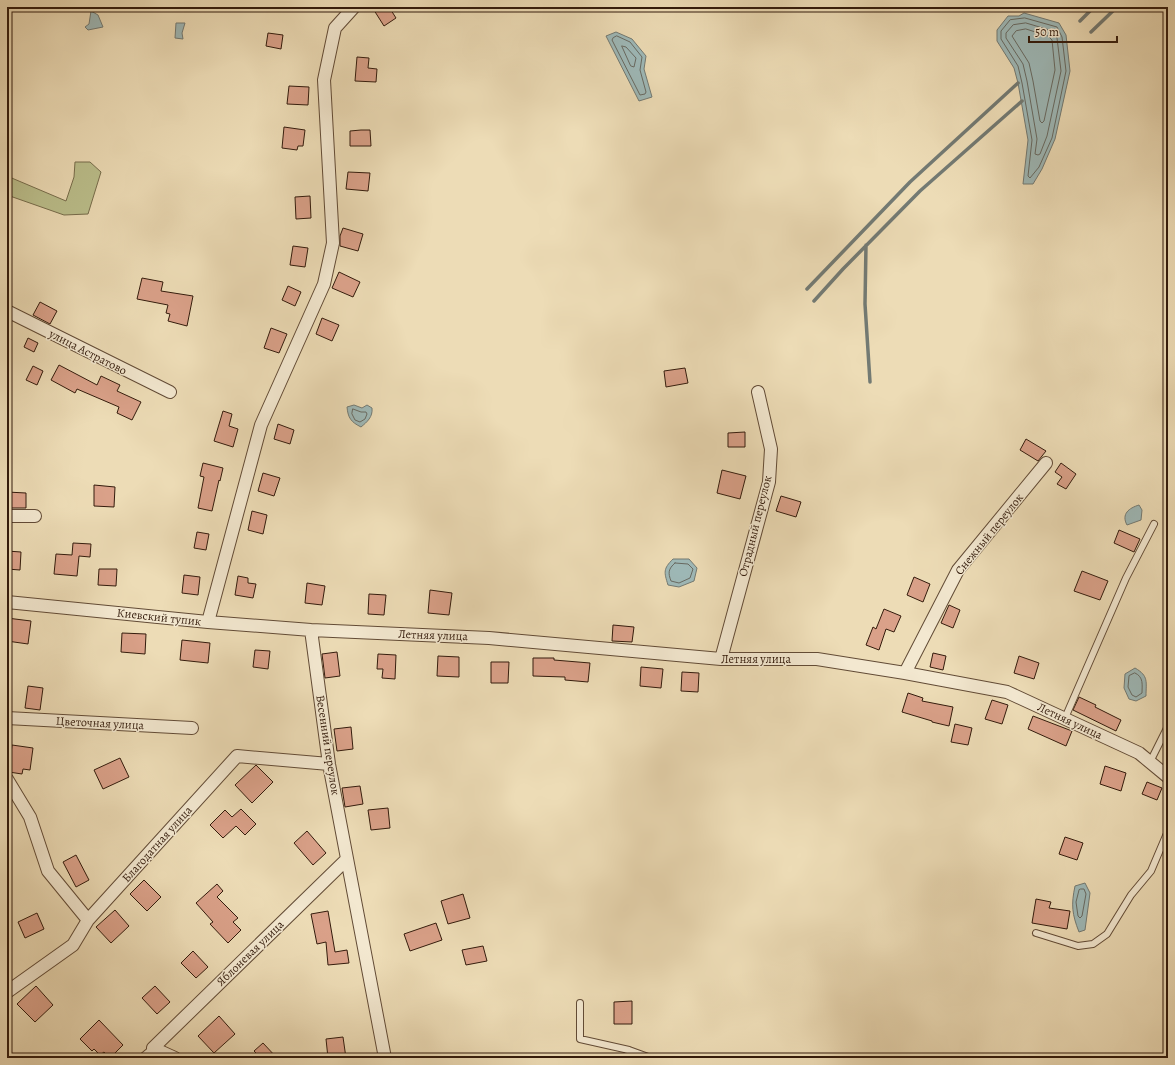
<svg xmlns="http://www.w3.org/2000/svg" width="1175" height="1065" font-family="Alegreya,serif">
	<style>
		.green { fill: #bbbf8c; stroke: #776d4c }
		.water { fill: #9eb9b8; stroke: #737a73 }
		.lines { fill: none; stroke-linecap: round; stroke-linejoin: round }
		.shore { stroke: #686a62; stroke-width: 1 }
		.stream { stroke: #737a73; stroke-width: 3.5 }
		.building { fill: #daa189; stroke: #331b0c }
		.service-casing { stroke: #624b36; stroke-width: 8 }
		.minor-casing { stroke: #624b36; stroke-width: 14 }
		.service { stroke: #f3e8d0; stroke-width: 6 }
		.minor { stroke: #f3e8d0; stroke-width: 12 }
		.labels { text-anchor: middle; dominant-baseline: central; stroke-width: 3; stroke-linejoin: round; paint-order: stroke }
		.street-label { font-size: 12px; fill: #331b0c; stroke: #f3e8d0 }
	</style>
	<rect width="100%" height="100%" fill="#eddcb6"/>
	<filter id="stains"><feTurbulence type="fractalNoise" baseFrequency=".005" numOctaves="4"/><feColorMatrix values="0 0 0 0 .2 0 0 0 0 .09 0 0 0 0 .02 0 0 0 .5 -.17"/></filter>
	<radialGradient id="worn" r=".72"><stop offset=".6" stop-color="#630" stop-opacity="0"/><stop offset="1" stop-color="#630" stop-opacity=".3"/></radialGradient>
	<path class="green" d="M75 162H90L101 172 88 214 64 215 7 195V176L66 201 74 177Z"/>
	<path class="water" d="M91 11 98 15 103 27 88 30 85 27 89 24Z
		M1024 13 1059 23 1066 35 1070 71 1055 139 1042 169 1033 184H1023L1028 140 1018 83 1014 68 997 41V30L1008 16H1019Z
		M176 23H185L182 33 183 39 175 38Z
		M616 32 632 39 646 56 644 69 652 97 639 101 606 36Z
		M354 405 362 408 367 405 372 408C373 417 367 422 361 427 351 422 348 418 347 407Z
		M1139 505 1142 510 1141 520 1127 525C1121 514 1129 508 1139 505Z
		M673 559H689L697 568 694 581 679 587 668 585C664 572 663 569 673 559Z
		M1135 668C1149 676 1146 682 1146 696L1136 701 1129 699 1124 688 1125 674Z
		M1085 883 1090 893 1085 930 1079 932C1072 914 1071 905 1075 886Z"/>
	<g class="lines">
		<path class="shore" d="M1025 18 1057 27 1062 37 1066 71 1052 138 1039 167 1030 178 1028 176 1032 140 1022 83 1018 66 1001 39V31L1010 20Z
			M1026 23 1053 31 1057 38 1061 71 1047 136 1040 154 1038 155 1035 154 1037 139 1027 81 1023 64 1006 38V33L1013 25Z
			M1026 29 1048 36 1052 40 1055 70 1044 121 1042 123 1040 121 1033 81 1029 63 1012 36 1016 31Z
			M617 36 630 42 642 57 640 70 646 92 645 94 640 95 612 40 613 38Z
			M622 46 626 47 636 58 634 67 631 66Z
			M353 409 361 412H366L367 414 365 419 360 422 355 420 352 414Z
			M675 563 688 564 693 569 690 578 679 583 671 581C668 573 668 569 675 563Z
			M1135 673C1144 677 1142 685 1142 693L1136 697 1132 695 1128 687 1129 676Z
			M1081 889H1084L1086 894 1082 916 1080 918 1078 916 1076 902 1079 890Z"/>
		<path class="stream" d="M1080 21 1094 7
			M1091 32 1117 7
			M866 245 865 304 870 382
			M807 289 910 182 1018 83
			M814 301 843 269 920 191 1022 101"/>
	</g>
	<path class="building" d="M372 7H389L396 18 384 26Z
		M268 33 283 35 281 49 266 46Z
		M357 57 369 58 368 68 377 69 376 82 355 81Z
		M289 86 309 87 308 105 287 104Z
		M284 127 305 130 303 146H298L297 150 282 148Z
		M361 130H370L371 146H350V131Z
		M348 172 370 173 368 191 346 189Z
		M310 196 311 218 296 219 295 197Z
		M343 228 363 234 358 251 340 246V236Z
		M293 246 308 248 305 267 290 265Z
		M339 272 360 282 353 297 332 288Z
		M142 278 163 282 161 291 193 296 187 326 168 321 170 314 166 313 168 305 137 299Z
		M288 286 301 292 295 306 282 300Z
		M40 302 57 311 50 324 33 315Z
		M322 318 339 325 332 341 316 334Z
		M271 328 287 334 279 353 264 348Z
		M28 338 38 343 34 352 24 347Z
		M59 365 97 385 101 376 120 385 117 391 141 402 132 420 117 413 119 407 77 389 75 393 51 380Z
		M33 366 43 371 37 385 26 380Z
		M685 368 688 383 666 387 664 371Z
		M223 411 232 414 229 426 238 429 233 447 214 441Z
		M278 424 294 430 290 444 274 439Z
		M745 432V447H728V433Z
		M1026 439 1046 451 1038 461 1020 450Z
		M203 463 223 468 220 481 219 480 212 511 198 508 204 477 200 476Z
		M1061 463 1076 474 1066 489 1057 484 1062 477 1055 472Z
		M722 470 746 476 740 499 717 493Z
		M263 473 280 478 274 496 258 491Z
		M94 485 115 487 114 507 94 506Z
		M7 492 26 493V508H7Z
		M781 496 801 502 796 517 776 511Z
		M252 511 267 515 263 534 248 530Z
		M1119 530 1140 539 1134 552 1114 543Z
		M197 532 209 534 206 550 194 548Z
		M73 543 91 544 90 557 79 556 77 576 54 574 56 554 72 555Z
		M7 551 21 552 20 570 7 569Z
		M99 569H117L116 586 98 585Z
		M1082 571 1108 581 1100 600 1074 591Z
		M184 575 200 577 198 595 182 593Z
		M238 576 248 578V583L256 584 253 598 235 595Z
		M914 577 930 584 923 602 907 595Z
		M307 583 325 586 322 605 305 603Z
		M430 590 452 593 449 615 428 613Z
		M369 594 386 595 384 615 368 614Z
		M949 605 960 610 953 628 941 623Z
		M884 609 901 616 894 632 886 629 879 650 866 645 873 627 876 629Z
		M7 618 31 621 28 644 7 641Z
		M613 625 634 627 632 642 612 641Z
		M122 633 146 634 145 654 121 652Z
		M182 640 210 643 208 663 180 660Z
		M255 650 270 651 268 669 253 667Z
		M337 652 340 676 325 678 322 654Z
		M933 653 946 656 943 670 930 667Z
		M378 654 396 655 395 679 382 678 383 669H377Z
		M438 656 459 657V677L437 676Z
		M1019 656 1039 663 1034 679 1014 673Z
		M533 658H554V660L590 663 588 682 565 680V677L533 676Z
		M491 662H509L508 683H491Z
		M641 667 663 669 661 688 640 686Z
		M682 672 699 673 698 692 681 691Z
		M28 686 43 688 40 710 25 708Z
		M908 693 923 698 922 701 953 707 949 726 932 722V721L902 712Z
		M1079 697 1096 705 1095 707 1121 720 1116 731 1073 710Z
		M992 700 1008 705 1002 724 985 719Z
		M1033 716 1072 731 1066 746 1028 729Z
		M955 724 972 728 968 745 951 742Z
		M351 727 353 749 337 751 334 729Z
		M12 745 33 748 30 770 23 769 22 774 9 772Z
		M120 758 129 777 103 789 94 770Z
		M256 765 273 782 252 803 235 785Z
		M1105 766 1126 773 1121 791 1100 784Z
		M1147 782 1162 788 1157 800 1142 794Z
		M360 786 363 804 345 807 342 788Z
		M388 808 390 828 371 830 368 810Z
		M241 809 256 824 245 835 236 826 223 838 210 825 225 810 232 817Z
		M307 831 326 853 313 865 294 843Z
		M1065 837 1083 843 1077 860 1059 854Z
		M76 855 89 880 76 887 63 862Z
		M144 880 161 897 147 911 130 894Z
		M217 884 223 891 217 897 238 918 233 922 241 930 228 943 210 924 213 922 196 903Z
		M463 894 470 918 448 924 441 901Z
		M1036 899 1051 902 1049 908 1070 911 1067 929 1032 923Z
		M115 910 129 926 111 943 96 927Z
		M328 911 335 952 347 950 349 963 328 965 326 942 317 944 311 914Z
		M37 913 44 929 25 938 18 922Z
		M436 923 442 940 410 951 404 934Z
		M483 946 487 961 466 965 462 950Z
		M193 951 208 967 196 978 181 963Z
		M36 986 53 1005 35 1022 17 1004Z
		M155 986 170 1002 157 1014 142 998Z
		M632 1001V1024H614V1002Z
		M219 1016 235 1034 214 1053 198 1036Z
		M99 1020 123 1045 110 1058 104 1052 100 1055 94 1049 92 1051 80 1039Z
		M343 1037 346 1058H328L326 1039Z
		M263 1043 277 1058H261L254 1051Z"/>
	<g class="lines">
		<g class="service-casing">
			<path id="service" d="M1065 718 1126 578 1154 524
				M1150 762 1168 726
				M1036 933 1078 946 1093 944 1107 934 1131 895 1151 871 1168 831
				M580 1003V1039L629 1050 651 1058
				M141 1058 153 1048
				M627 1058 629 1050"/>
		</g>
		<g class="minor-casing">
			<path id="minor" d="M7 311 170 392
				M7 516H35
				M7 602 208 622 311 630 489 638 721 659H817L905 673 1007 692 1139 753 1168 777
				M208 622 261 425 324 284 333 243 324 80 335 28 354 7
				M311 630 329 764 385 1058
				M721 659 769 482 771 449 758 392
				M905 673 958 570 1046 463
				M7 718 192 728
				M7 779 30 817 48 871 88 920
				M7 992 73 945 88 920 237 756 329 764
				M175 1058 153 1048 347 859"/>
		</g>
		<use href="#service" class="service"/>
		<use href="#minor" class="minor"/>
	</g>
	<g class="labels">
		<g class="street-label">
			<text transform="translate(88 352) rotate(27)">улица Астратово</text>
			<text transform="translate(755 526) rotate(-76)">Отрадный переулок</text>
			<text transform="translate(989 534) rotate(-51)">Снежный переулок</text>
			<text transform="translate(159 617) rotate(6)">Киевский тупик</text>
			<text transform="translate(433 635) rotate(2)">Летняя улица</text>
			<text x="756" y="659">Летняя улица</text>
			<text transform="translate(1070 721) rotate(25)">Летняя улица</text>
			<text transform="translate(100 723) rotate(3)">Цветочная улица</text>
			<text transform="translate(328 745) rotate(81)">Весенний переулок</text>
			<text transform="translate(157 844) rotate(-48)">Благодатная улица</text>
			<text transform="translate(250 953) rotate(-44)">Яблоневая улица</text>
		</g>
	</g>
	<rect width="1175" height="1065" fill="none" stroke="#eddcb6" stroke-width="24"/>
	<rect x="8" y="8" width="1159" height="1049" fill="none" stroke="#331b0c" stroke-width="2"/>
	<rect x="12" y="12" width="1151" height="1041" fill="none" stroke="#331b0c"/>
	<path d="M1029 36v6h88v-6" fill="none" stroke="#331b0c" stroke-width="2"/>
	<text x="1035" y="36" font-size="12" fill="#331b0c" stroke="#f3e8d0" stroke-width="3" paint-order="stroke">50 m</text>
	<rect width="100%" height="100%" filter="url(#stains)"/>
	<rect width="100%" height="100%" fill="url(#worn)"/>
</svg>
